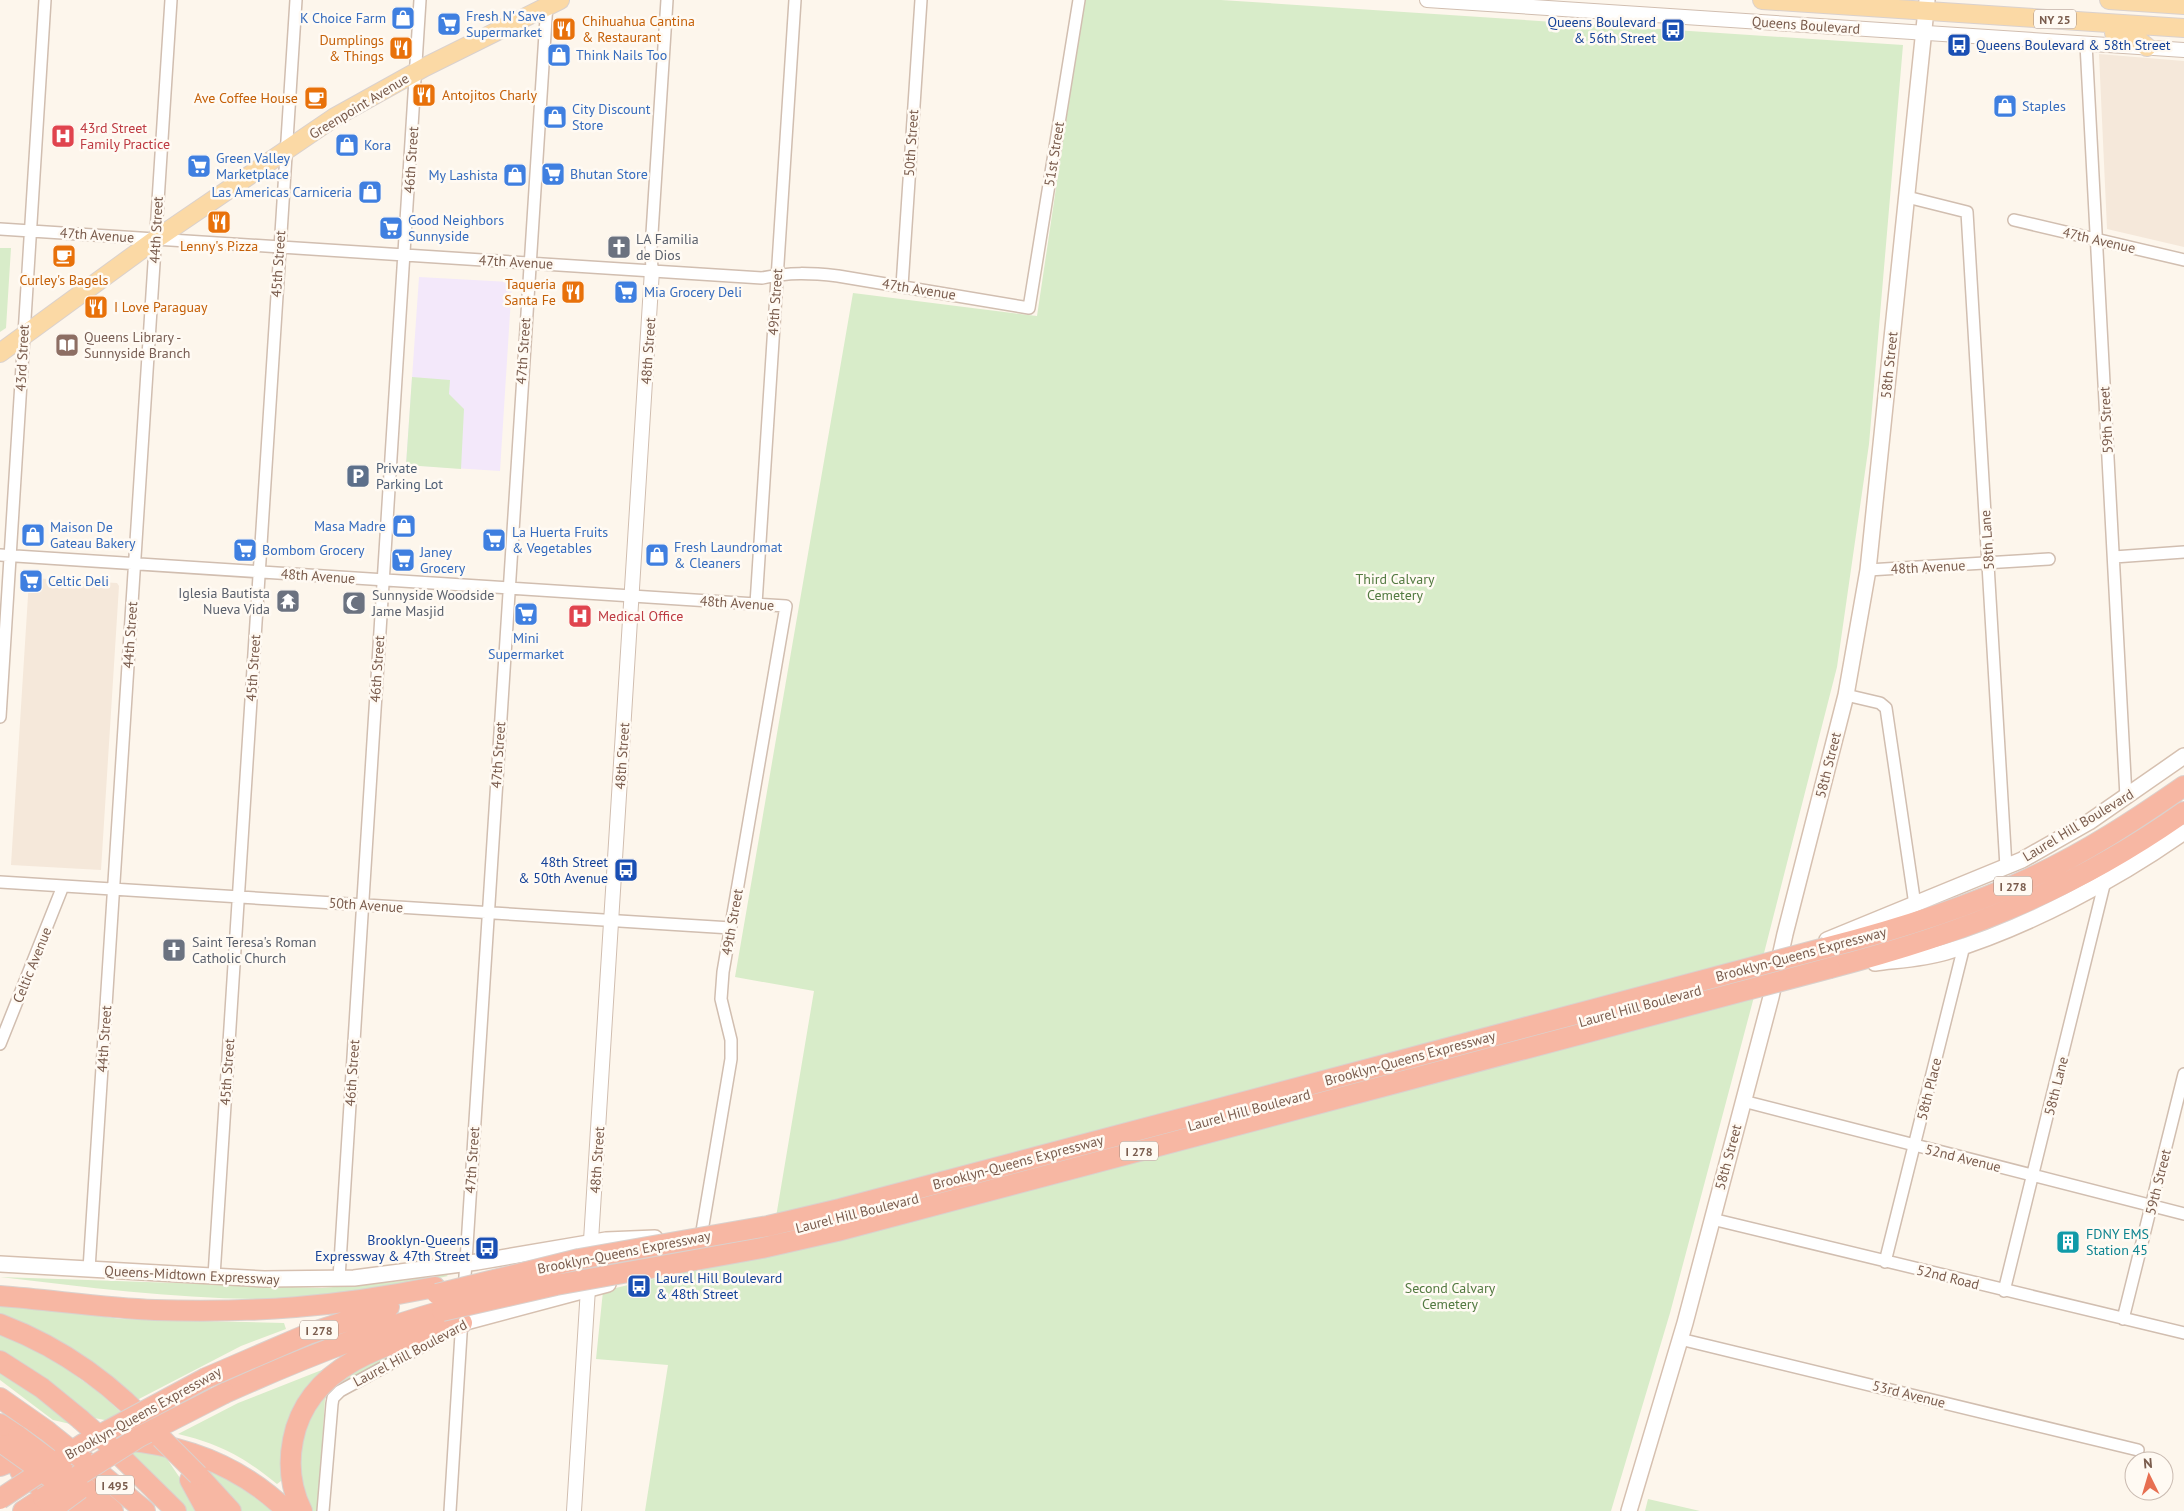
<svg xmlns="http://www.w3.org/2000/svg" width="2184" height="1511" font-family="'PT Sans',sans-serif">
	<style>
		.residential { fill: #f5e8da }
		.education { fill: #f3e8fa }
		.green { fill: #d8ecc9 }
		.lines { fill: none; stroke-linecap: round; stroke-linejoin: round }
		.minor-casing { stroke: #d1beb0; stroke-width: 14 }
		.tertiary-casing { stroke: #d1beb0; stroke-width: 16 }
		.secondary-casing { stroke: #d6c0b0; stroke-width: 18 }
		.primary-casing { stroke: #dad1cd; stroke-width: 20 }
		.motorway-casing { stroke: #dad1cd; stroke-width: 22 }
		.minor { stroke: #fff; stroke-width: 11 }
		.tertiary { stroke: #fff; stroke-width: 14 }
		.secondary { stroke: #fff; stroke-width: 15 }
		.primary { stroke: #fbd9a5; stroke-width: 18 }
		.motorway { stroke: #f7b7a3; stroke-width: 20 }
		.motorway-bridge-casing { stroke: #dad1cd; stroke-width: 22; stroke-linecap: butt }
		.motorway-bridge { stroke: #f7b7a3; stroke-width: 20 }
		.labels { text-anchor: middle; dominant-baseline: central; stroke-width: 5; stroke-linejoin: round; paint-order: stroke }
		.shield { fill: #fffaf3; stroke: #a28b7f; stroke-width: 1 }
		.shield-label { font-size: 12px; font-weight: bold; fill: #7a5c4d }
		.shop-label { font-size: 14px; fill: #366cbe; stroke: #fffaf3; text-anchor: start }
		.food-label { font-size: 14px; fill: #c56008; stroke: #fffaf3; text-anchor: start }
		.transit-label { font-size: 14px; fill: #164399; stroke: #fffaf3; text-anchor: end }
		.street-label { font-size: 14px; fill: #7a5c4d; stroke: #fffaf3 }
		.health-label { font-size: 14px; fill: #be3a42; stroke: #fffaf3; text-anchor: start }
		.worship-label { font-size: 14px; fill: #5b616d; stroke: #fffaf3; text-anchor: start }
		.education-label { font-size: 14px; fill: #785e54; stroke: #fffaf3; text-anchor: start }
		.service-label { font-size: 14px; fill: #4e5e75; stroke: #fffaf3; text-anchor: start }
		.park-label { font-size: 14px; fill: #537a41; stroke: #fffaf3 }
		.culture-label { font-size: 14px; fill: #0d838f; stroke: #fffaf3; text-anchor: start }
	</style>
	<rect width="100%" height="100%" fill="#fdf6ec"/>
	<path class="residential" d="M2099 54 2184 61V247L2107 229Z
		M31 578 117 583 119 586 101 870 11 865 29 580Z"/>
	<path class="education" d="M419 277 512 282 500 471 406 465Z"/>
	<path class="green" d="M1084 0H1221L1903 45 1869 444 1837 667 1763 957 776 1217 814 991 735 977 853 293 1037 316Z
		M0 248H11L6 328 0 332Z
		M412 377 450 380 449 394 464 409 461 469 406 465Z
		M1755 993 1670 1313 1611 1511H645L668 1365 596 1359 603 1291 746 1257Z
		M445 1274 448 1276C394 1288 335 1298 279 1299 186 1300 93 1288 0 1277L322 1288 394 1282Z
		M0 1303 121 1319 284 1323 286 1329 241 1346 137 1400 0 1318Z
		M0 1332 61 1365 101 1394 136 1426 89 1417 0 1352Z
		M412 1347 333 1389 325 1399 318 1511H309L296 1476 306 1418 347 1372Z
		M342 1362 303 1400 285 1478 277 1484C244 1457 220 1444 178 1434L238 1403Z
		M0 1367 79 1426 53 1420 0 1380Z
		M114 1446 165 1456 182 1481 195 1511H182Z
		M198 1466 221 1474 274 1511H239Z
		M1648 1499 1700 1511H1645Z"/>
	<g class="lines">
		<g class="minor-casing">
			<path id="minor" d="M2086 44 2126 797
				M1907 197 1967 212 2006 867
				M2014 220 2184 260
				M0 229 762 278C790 272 810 273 838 276L1029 308 1079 0
				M652 270 651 249 667 0
				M902 286 921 0
				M0 555 786 606 723 972 721 999 731 1040V1059L701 1237
				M2114 557 2184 552
				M1868 570 2049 559
				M756 604 795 0
				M1846 695 1880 703 1886 708 1915 905
				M0 717 45 0
				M0 882 731 928
				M0 1044 63 886
				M1743 1101 2184 1214
				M1712 1219 2184 1333
				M1885 1262 1964 946
				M89 1269 171 0
				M214 1276 296 0
				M339 1278 420 0
				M2004 1291 2105 881
				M464 1292 547 3
				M2123 1319 2184 1074
				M1680 1339 2138 1450
				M323 1511 332 1404 333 1398 340 1391 443 1335
				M450 1511 462 1318"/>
		</g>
		<g class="tertiary-casing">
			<path id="tertiary" d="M1427 0 2184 50
				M574 1511 652 270"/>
		</g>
		<g class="secondary-casing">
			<path id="secondary" d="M1827 940 2022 860 2089 822 2184 756
				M1875 963C1898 960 1923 959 1946 952 2026 928 2116 880 2184 832
				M0 1264 264 1279 354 1278 477 1262 606 1240 655 1238
				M462 1323 608 1284
				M1629 1511 1685 1323 1771 997 1785 934 1846 695 1868 570 1927 0"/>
		</g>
		<g class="primary-casing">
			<path id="primary" d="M1762 0 2184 28
				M2109 0 2184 5
				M2114 33 2132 35 2147 47
				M0 353 156 239 335 117 425 67 560 0"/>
		</g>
		<g class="motorway-casing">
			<path id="motorway" d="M1825 948C1895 930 1964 909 2030 878 2085 853 2135 820 2184 786
				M1830 968C1962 934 2072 891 2184 812
				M0 1296C52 1300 104 1308 155 1310 254 1313 337 1307 435 1287
				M0 1324C63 1348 117 1387 161 1438
				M0 1361 42 1388 80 1419
				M206 1378 308 1334 389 1307
				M225 1393C296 1361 367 1332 442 1311
				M0 1398 47 1431
				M0 1424 18 1436
				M123 1440C185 1445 241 1466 287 1511
				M110 1446 176 1511
				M84 1460 145 1511
				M0 1466 35 1452
				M20 1471 71 1511
				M69 1474 113 1511
				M198 1475 231 1511
				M190 1480 207 1511
				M62 1487 92 1511
				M23 1511 43 1498
				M302 1511C291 1489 288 1465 293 1440 308 1361 395 1341 462 1323"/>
		</g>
		<use href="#minor" class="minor"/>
		<use href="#tertiary" class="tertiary"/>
		<use href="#secondary" class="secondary"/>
		<use href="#primary" class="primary"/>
		<use href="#motorway" class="motorway"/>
		<g class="motorway-bridge-casing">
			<path id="motorway-bridge" d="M437 1294 579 1259 768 1226 840 1209 1825 948
				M442 1311 556 1285 762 1248 837 1231 1830 968
				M80 1419 107 1443
				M47 1431 82 1459
				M18 1436 62 1469
				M161 1438 198 1475
				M5 1445 50 1477
				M43 1498 139 1437 225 1393
				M0 1499 83 1444 206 1378
				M50 1511 80 1489"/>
		</g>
		<use href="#motorway-bridge" class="motorway-bridge"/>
	</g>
	<defs>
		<g id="shop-square" transform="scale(1.25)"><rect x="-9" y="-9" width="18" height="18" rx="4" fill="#3f7fe0" stroke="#fffaf3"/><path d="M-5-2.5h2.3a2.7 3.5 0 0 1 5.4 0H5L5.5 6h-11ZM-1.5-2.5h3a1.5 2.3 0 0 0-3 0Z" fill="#fff"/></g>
		<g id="supermarket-square" transform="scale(1.25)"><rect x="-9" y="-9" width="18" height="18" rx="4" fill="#3f7fe0" stroke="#fffaf3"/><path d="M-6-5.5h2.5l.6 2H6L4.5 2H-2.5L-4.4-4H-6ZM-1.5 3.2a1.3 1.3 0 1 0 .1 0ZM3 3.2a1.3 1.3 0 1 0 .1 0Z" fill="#fff"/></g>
		<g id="restaurant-square" transform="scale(1.25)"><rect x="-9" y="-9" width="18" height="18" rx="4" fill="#e8710a" stroke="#fffaf3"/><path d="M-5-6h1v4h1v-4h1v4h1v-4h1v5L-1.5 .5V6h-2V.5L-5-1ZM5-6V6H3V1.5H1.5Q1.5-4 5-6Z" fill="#fff"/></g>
		<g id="bus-square" transform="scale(1.25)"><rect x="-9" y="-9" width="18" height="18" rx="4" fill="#1a4fb4" stroke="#fffaf3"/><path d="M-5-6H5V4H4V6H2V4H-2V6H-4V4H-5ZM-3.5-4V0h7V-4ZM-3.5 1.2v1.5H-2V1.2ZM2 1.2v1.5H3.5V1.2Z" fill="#fff"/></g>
		<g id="cafe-square" transform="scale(1.25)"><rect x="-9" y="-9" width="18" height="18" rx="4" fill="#e8710a" stroke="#fffaf3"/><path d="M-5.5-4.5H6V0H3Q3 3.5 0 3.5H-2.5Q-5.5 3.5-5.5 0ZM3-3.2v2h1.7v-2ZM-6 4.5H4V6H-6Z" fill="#fff"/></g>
		<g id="hospital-square" transform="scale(1.25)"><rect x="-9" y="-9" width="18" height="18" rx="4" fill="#e0444e" stroke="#fffaf3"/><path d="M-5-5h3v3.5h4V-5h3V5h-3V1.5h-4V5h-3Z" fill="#fff"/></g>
		<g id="church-square" transform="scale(1.25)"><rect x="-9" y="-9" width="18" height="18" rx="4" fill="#6b7280" stroke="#fffaf3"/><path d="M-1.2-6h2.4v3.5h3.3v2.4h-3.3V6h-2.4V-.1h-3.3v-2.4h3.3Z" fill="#fff"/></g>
		<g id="library-square" transform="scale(1.25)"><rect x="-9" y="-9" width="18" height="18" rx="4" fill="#8d6e63" stroke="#fffaf3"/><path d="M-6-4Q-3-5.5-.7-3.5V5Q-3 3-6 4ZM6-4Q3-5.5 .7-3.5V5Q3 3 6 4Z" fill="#fff"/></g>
		<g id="parking-square" transform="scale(1.25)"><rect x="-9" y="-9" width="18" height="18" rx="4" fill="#5c6f8a" stroke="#fffaf3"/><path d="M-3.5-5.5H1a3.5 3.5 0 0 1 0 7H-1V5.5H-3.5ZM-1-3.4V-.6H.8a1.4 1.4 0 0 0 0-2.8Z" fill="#fff"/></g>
		<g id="temple-square" transform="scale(1.25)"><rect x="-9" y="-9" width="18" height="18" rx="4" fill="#6b7280" stroke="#fffaf3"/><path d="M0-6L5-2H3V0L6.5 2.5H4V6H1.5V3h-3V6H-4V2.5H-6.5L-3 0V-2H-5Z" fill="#fff"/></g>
		<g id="mosque-square" transform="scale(1.25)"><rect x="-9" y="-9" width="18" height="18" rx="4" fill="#6b7280" stroke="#fffaf3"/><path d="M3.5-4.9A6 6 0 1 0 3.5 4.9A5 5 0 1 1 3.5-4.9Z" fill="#fff"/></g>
		<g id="building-square" transform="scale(1.25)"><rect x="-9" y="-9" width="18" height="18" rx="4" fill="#0f9aa8" stroke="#fffaf3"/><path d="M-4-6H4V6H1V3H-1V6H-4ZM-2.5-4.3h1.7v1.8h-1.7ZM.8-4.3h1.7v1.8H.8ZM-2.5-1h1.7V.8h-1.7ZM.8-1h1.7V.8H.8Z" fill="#fff"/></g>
	</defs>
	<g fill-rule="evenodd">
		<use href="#shop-square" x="403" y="18"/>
		<use href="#supermarket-square" x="449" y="24"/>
		<use href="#restaurant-square" x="564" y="29"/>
		<use href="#bus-square" x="1673" y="30"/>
		<use href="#bus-square" x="1959" y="45"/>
		<use href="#restaurant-square" x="401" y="48"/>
		<use href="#shop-square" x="559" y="55"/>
		<use href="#restaurant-square" x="424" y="95"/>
		<use href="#cafe-square" x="316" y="98"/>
		<use href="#shop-square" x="2005" y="106"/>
		<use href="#shop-square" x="555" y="117"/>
		<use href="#hospital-square" x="63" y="136"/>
		<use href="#shop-square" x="347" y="145"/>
		<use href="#supermarket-square" x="199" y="166"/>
		<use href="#supermarket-square" x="553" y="174"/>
		<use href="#shop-square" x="515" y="175"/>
		<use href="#shop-square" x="370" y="192"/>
		<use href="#restaurant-square" x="219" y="222"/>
		<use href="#supermarket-square" x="391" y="228"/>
		<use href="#church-square" x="619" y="247"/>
		<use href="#cafe-square" x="64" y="256"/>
		<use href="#restaurant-square" x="573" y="292"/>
		<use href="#supermarket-square" x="626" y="292"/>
		<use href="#restaurant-square" x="96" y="307"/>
		<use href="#library-square" x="67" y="345"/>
		<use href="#parking-square" x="358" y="476"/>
		<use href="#shop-square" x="404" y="526"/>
		<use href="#shop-square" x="33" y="535"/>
		<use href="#supermarket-square" x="494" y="540"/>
		<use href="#supermarket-square" x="245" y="550"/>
		<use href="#shop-square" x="657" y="555"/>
		<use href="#supermarket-square" x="403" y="560"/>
		<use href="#supermarket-square" x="31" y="581"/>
		<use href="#temple-square" x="288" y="601"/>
		<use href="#mosque-square" x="354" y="603"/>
		<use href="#supermarket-square" x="526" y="614"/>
		<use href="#hospital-square" x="580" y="616"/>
		<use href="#bus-square" x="626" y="870"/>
		<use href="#church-square" x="174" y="950"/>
		<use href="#building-square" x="2068" y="1242"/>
		<use href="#bus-square" x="487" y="1248"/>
		<use href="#bus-square" x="639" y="1286"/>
	</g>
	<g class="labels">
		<g class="shield">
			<rect x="2034" y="9.5" width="42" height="19" rx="4"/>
			<rect x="1994" y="876.5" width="38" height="19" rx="4"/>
			<rect x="1120" y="1141.5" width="38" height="19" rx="4"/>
			<rect x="300" y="1320.5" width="38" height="19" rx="4"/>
			<rect x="96" y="1475.5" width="38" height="19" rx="4"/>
		</g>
		<g class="shield-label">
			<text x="2055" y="19">NY 25</text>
			<text x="2013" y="886">I 278</text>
			<text x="1139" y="1151">I 278</text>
			<text x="319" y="1330">I 278</text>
			<text x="115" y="1485">I 495</text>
		</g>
		<g class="shop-label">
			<text x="466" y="16">Fresh N' Save<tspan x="466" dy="16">Supermarket</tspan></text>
			<text x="386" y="18" text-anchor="end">K Choice Farm</text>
			<text x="576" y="55">Think Nails Too</text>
			<text x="2022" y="106">Staples</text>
			<text x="572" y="109">City Discount<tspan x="572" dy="16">Store</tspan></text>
			<text x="364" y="145">Kora</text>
			<text x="216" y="158">Green Valley<tspan x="216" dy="16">Marketplace</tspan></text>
			<text x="570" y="174">Bhutan Store</text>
			<text x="498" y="175" text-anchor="end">My Lashista</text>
			<text x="352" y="192" text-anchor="end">Las Americas Carniceria</text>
			<text x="408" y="220">Good Neighbors<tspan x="408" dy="16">Sunnyside</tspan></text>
			<text x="644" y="292">Mia Grocery Deli</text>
			<text x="386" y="526" text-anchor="end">Masa Madre</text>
			<text x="50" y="527">Maison De<tspan x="50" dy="16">Gateau Bakery</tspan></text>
			<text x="512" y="532">La Huerta Fruits<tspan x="512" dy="16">&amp; Vegetables</tspan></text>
			<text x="674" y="547">Fresh Laundromat<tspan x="674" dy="16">&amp; Cleaners</tspan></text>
			<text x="262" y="550">Bombom Grocery</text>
			<text x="420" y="552">Janey<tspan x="420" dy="16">Grocery</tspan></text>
			<text x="48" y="581">Celtic Deli</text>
			<text x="526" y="638" text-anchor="middle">Mini<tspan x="526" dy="16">Supermarket</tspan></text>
		</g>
		<g class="food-label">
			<text x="582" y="21">Chihuahua Cantina<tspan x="582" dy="16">&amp; Restaurant</tspan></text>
			<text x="384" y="40" text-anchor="end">Dumplings<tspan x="384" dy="16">&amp; Things</tspan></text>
			<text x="442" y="95">Antojitos Charly</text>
			<text x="298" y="98" text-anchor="end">Ave Coffee House</text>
			<text x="219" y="246" text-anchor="middle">Lenny's Pizza</text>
			<text x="64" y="280" text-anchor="middle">Curley's Bagels</text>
			<text x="556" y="284" text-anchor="end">Taqueria<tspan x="556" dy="16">Santa Fe</tspan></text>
			<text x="114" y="307">I Love Paraguay</text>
		</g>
		<g class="transit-label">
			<text x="1656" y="22">Queens Boulevard<tspan x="1656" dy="16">&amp; 56th Street</tspan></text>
			<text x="1976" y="45" text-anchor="start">Queens Boulevard &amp; 58th Street</text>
			<text x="608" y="862">48th Street<tspan x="608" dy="16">&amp; 50th Avenue</tspan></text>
			<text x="470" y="1240">Brooklyn-Queens<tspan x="470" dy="16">Expressway &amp; 47th Street</tspan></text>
			<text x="656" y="1278" text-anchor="start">Laurel Hill Boulevard<tspan x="656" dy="16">&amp; 48th Street</tspan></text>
		</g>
		<g class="street-label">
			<text transform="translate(1806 25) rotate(4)">Queens Boulevard</text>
			<text transform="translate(359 106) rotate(-31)">Greenpoint Avenue</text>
			<text transform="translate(911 143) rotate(-86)">50th Street</text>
			<text transform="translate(1054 154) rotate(-81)">51st Street</text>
			<text transform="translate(411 160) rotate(-86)">46th Street</text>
			<text transform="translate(156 230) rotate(-87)">44th Street</text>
			<text transform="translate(97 235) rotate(4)">47th Avenue</text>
			<text transform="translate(2099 240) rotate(13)">47th Avenue</text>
			<text transform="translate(516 262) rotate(3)">47th Avenue</text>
			<text transform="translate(278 264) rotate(-86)">45th Street</text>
			<text transform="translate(919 289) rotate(9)">47th Avenue</text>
			<text transform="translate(775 302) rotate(-86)">49th Street</text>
			<text transform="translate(523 351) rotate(-86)">47th Street</text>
			<text transform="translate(648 351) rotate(-86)">48th Street</text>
			<text transform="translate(22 358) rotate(-87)">43rd Street</text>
			<text transform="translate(1889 365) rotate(-84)">58th Street</text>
			<text transform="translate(2106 420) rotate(-93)">59th Street</text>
			<text transform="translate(1987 540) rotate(-94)">58th Lane</text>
			<text transform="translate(1928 567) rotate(-3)">48th Avenue</text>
			<text transform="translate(318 576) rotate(4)">48th Avenue</text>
			<text transform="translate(737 603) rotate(4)">48th Avenue</text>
			<text transform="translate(130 635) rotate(-86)">44th Street</text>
			<text transform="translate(253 668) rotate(-86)">45th Street</text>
			<text transform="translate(377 669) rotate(-86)">46th Street</text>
			<text transform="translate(498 755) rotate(-86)">47th Street</text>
			<text transform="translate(622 756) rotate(-86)">48th Street</text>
			<text transform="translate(1828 765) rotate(-76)">58th Street</text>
			<text transform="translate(2078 825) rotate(-31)">Laurel Hill Boulevard</text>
			<text transform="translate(366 905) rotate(4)">50th Avenue</text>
			<text transform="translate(732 922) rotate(-80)">49th Street</text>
			<text transform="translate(1801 954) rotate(-15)">Brooklyn-Queens Expressway</text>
			<text transform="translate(32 965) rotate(-68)">Celtic Avenue</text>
			<text transform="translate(1640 1006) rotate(-15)">Laurel Hill Boulevard</text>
			<text transform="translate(104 1039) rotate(-86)">44th Street</text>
			<text transform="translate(1410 1058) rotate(-15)">Brooklyn-Queens Expressway</text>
			<text transform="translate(227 1072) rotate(-86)">45th Street</text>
			<text transform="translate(352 1073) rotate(-86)">46th Street</text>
			<text transform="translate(2056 1086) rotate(-76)">58th Lane</text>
			<text transform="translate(1929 1089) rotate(-76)">58th Place</text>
			<text transform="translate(1249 1110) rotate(-15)">Laurel Hill Boulevard</text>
			<text transform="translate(1728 1157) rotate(-75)">58th Street</text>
			<text transform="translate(1963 1158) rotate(14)">52nd Avenue</text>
			<text transform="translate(472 1160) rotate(-86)">47th Street</text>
			<text transform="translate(597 1160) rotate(-86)">48th Street</text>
			<text transform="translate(1018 1162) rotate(-15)">Brooklyn-Queens Expressway</text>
			<text transform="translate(2158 1182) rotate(-76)">59th Street</text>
			<text transform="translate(857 1213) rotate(-14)">Laurel Hill Boulevard</text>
			<text transform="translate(624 1252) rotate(-11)">Brooklyn-Queens Expressway</text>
			<text transform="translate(192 1275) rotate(3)">Queens-Midtown Expressway</text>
			<text transform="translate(1948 1277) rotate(14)">52nd Road</text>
			<text transform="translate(410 1353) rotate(-28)">Laurel Hill Boulevard</text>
			<text transform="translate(1909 1394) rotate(14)">53rd Avenue</text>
			<text transform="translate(143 1413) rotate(-29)">Brooklyn-Queens Expressway</text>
		</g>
		<g class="health-label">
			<text x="80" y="128">43rd Street<tspan x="80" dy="16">Family Practice</tspan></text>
			<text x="598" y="616">Medical Office</text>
		</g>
		<g class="worship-label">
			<text x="636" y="239">LA Familia<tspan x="636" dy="16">de Dios</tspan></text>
			<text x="270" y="593" text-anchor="end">Iglesia Bautista<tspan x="270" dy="16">Nueva Vida</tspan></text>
			<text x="372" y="595">Sunnyside Woodside<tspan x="372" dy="16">Jame Masjid</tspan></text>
			<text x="192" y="942">Saint Teresa's Roman<tspan x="192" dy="16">Catholic Church</tspan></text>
		</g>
		<g class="education-label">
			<text x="84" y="337">Queens Library -<tspan x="84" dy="16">Sunnyside Branch</tspan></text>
		</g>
		<g class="service-label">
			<text x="376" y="468">Private<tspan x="376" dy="16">Parking Lot</tspan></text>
		</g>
		<g class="park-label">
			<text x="1395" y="579">Third Calvary<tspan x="1395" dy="16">Cemetery</tspan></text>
			<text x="1450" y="1288">Second Calvary<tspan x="1450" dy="16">Cemetery</tspan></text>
		</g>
		<g class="culture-label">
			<text x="2086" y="1234">FDNY EMS<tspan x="2086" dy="16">Station 45</tspan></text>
		</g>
	</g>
	<g transform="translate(2149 1476) rotate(355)"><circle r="24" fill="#fffaf3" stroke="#cabbb1"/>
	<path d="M0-4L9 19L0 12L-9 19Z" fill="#e76f51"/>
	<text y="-8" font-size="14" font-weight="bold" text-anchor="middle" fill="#7a5c4d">N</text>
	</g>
</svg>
